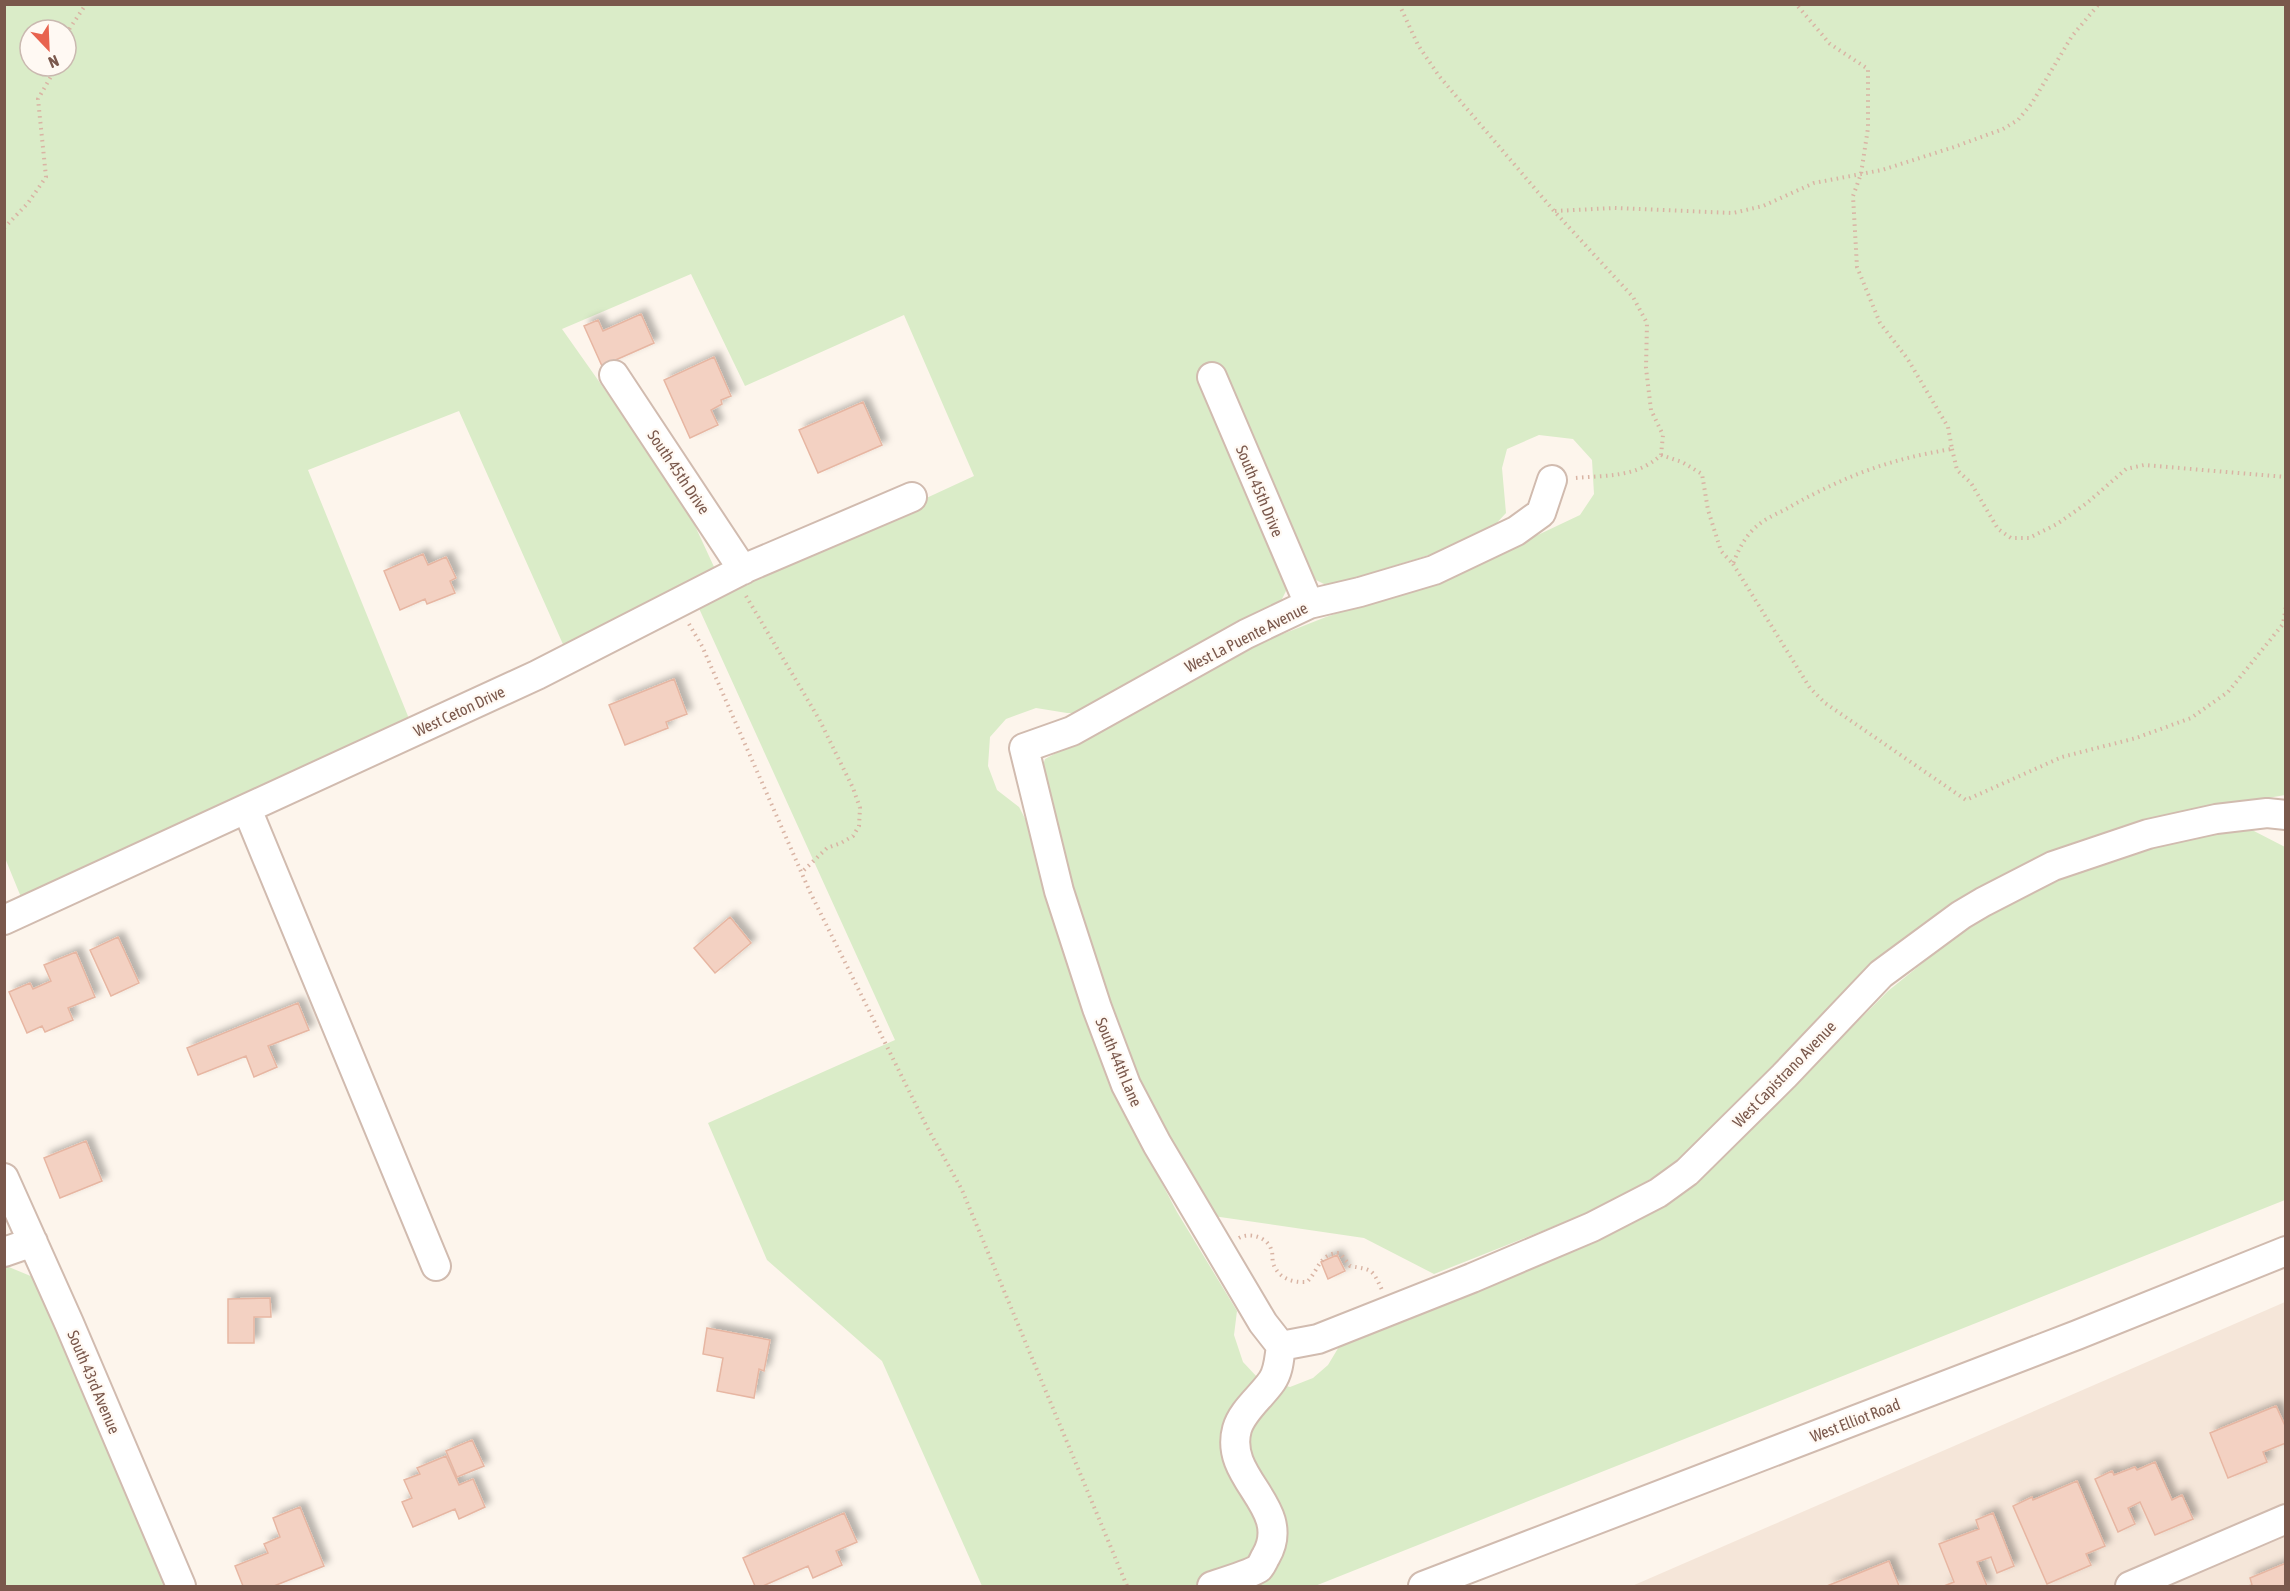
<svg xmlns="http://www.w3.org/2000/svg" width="2290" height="1591" font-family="'Asap Condensed',sans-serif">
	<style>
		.residential { fill: #f5e6d9 }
		.green { fill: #daecc8; fill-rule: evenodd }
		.building { fill: #f3d1c2; stroke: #e7b6a2; stroke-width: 1.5; filter: url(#shadow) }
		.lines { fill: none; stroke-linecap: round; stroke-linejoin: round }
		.minor-casing { stroke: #d1bbaf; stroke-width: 32 }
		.path { stroke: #d9b4a4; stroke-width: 4; stroke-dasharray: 1.5 4.5; stroke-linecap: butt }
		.minor { stroke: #fff; stroke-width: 28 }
		.labels { text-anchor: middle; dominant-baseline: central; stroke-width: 4.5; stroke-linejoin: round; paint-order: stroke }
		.street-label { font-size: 16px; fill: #7a584c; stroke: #fff9f3 }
	</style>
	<defs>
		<filter id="shadow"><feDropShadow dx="5.5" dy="-5.5" stdDeviation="3" flood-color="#0004"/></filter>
	</defs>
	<rect width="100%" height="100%" fill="#fdf5ec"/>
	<path class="residential" d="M2285 1302V1586H1632Z"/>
	<path class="green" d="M5 5H2285V795L2144 820 2051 854 1962 899 1695 1150 1615 1202 1434 1274 1364 1238 1213 1216 1134 1068 1094 964 1042 768 1045 759 1257 644 1326 617 1453 575 1580 515 1594 494 1592 460 1573 439 1539 435 1507 449 1502 468 1506 513 1493 527 1442 551 1328 586 1314 579 1224 373 1289 585 1279 605 1077 713H1067L1036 708 1006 719 990 737 988 766 997 790 1019 807 1029 826 1074 986 1108 1081 1177 1212 1237 1311 1234 1335 1243 1362 1258 1378 1290 1387 1313 1378 1328 1365 1340 1345 1613 1232 1707 1173 1888 991 1966 928 2038 888 2111 857 2218 832 2252 830 2285 847V1200L1315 1586H982L882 1361 767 1260 708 1123 895 1040 697 604 974 476 904 315 745 386 691 274 562 329 684 502 715 569 566 651 459 411 308 470 412 726 23 902 5 858ZM30 30H66V66H30Z
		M4 1265 33 1277 167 1586H5Z"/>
	<path class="building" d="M641 314 654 343 602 366 584 326 598 320 603 331Z
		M714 357 731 396 721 400 722 404 711 410 718 425 690 438 664 380Z
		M863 402 882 445 818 473 799 430Z
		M423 554 428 565 446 557 456 578 450 581 455 593 427 604 425 599 400 610 384 571Z
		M674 679 687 714 666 722 668 728 625 745 609 705Z
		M730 917 751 943 715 973 694 948Z
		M118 937 139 983 111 996 90 950Z
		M76 952 95 997 68 1008 73 1020 45 1032 42 1026 27 1033 9 992 30 983 33 989 51 981 44 965Z
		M298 1003 309 1030 268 1046 277 1067 254 1077 246 1056 198 1075 187 1048Z
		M86 1141 102 1181 60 1198 44 1158Z
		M1337 1255 1345 1271 1328 1279 1321 1262Z
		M270 1298 271 1317H254V1343H228V1299Z
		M707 1328 770 1340 764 1371 759 1369 754 1398 717 1391 723 1358 703 1354Z
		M2276 1406 2286 1428V1443L2263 1452 2267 1462 2228 1478 2210 1433Z
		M472 1440 484 1466 457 1477 446 1451Z
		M446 1456 459 1485 473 1479 485 1507 459 1519 455 1509 413 1527 402 1502 412 1498 404 1480 420 1474 417 1468Z
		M2155 1462 2172 1500 2182 1495 2193 1519 2155 1535 2140 1502 2128 1508 2135 1524 2118 1532 2095 1479 2112 1471 2114 1475 2135 1467 2137 1470Z
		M2077 1481 2105 1546 2086 1554 2091 1565 2047 1584 2013 1506 2032 1497 2033 1500Z
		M300 1507 324 1566 274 1586H243L235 1566 268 1553 264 1544 280 1537 273 1518Z
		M844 1513 857 1542 836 1551 842 1565 813 1578 808 1566 763 1586H755L743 1558Z
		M1993 1513 2014 1566 1997 1573 1991 1557 1977 1562 1987 1586H1944L1954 1582 1939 1544 1979 1529 1976 1520Z
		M1889 1561 1899 1586H1827Z
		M2286 1563V1586H2248L2252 1585 2250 1578Z"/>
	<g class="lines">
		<g class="minor-casing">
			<path id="minor" d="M614 375 743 570
				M1212 377 1309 604
				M247 809 436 1266
				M4 920 537 675 748 567 912 497
				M4 1178 69 1323 181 1586
				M4 1252 33 1242
				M1281 1346 1263 1323 1157 1144 1126 1085 1097 1008 1059 891 1024 748 1072 731 1246 634 1309 604 1360 592 1434 570 1516 531 1541 513 1552 480
				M1281 1346 1318 1339 1472 1278 1592 1227 1658 1193 1687 1172 1784 1076 1881 974 1961 915 1983 902 2053 866 2148 834 2216 819 2267 813 2286 815
				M1212 1586C1221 1583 1253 1573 1259 1568 1262 1565 1264 1559 1266 1556 1294 1507 1223 1479 1237 1429 1242 1411 1261 1397 1272 1381 1279 1371 1279 1358 1281 1346
				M1423 1586 2077 1335 2286 1251
				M2130 1586 2286 1519"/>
		</g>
		<path class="path" d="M1399 4 1418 45 1439 76 1554 211 1633 297 1647 323 1646 368 1651 410 1663 435 1661 455C1636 478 1606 475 1575 478
			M66 34 86 4
			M1555 211 1614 208 1733 213 1763 206 1814 183 1882 170 1954 147 2003 129 2018 120 2032 103 2072 36 2099 4
			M4 228 28 203 46 177 38 99 57 66
			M1952 449 1957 470 1971 483 1998 529 2011 538H2029L2057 524 2087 503 2126 469 2144 465 2286 477
			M1661 455 1682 462 1702 474 1708 510 1721 551 1733 564C1738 550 1746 535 1757 526 1767 517 1782 512 1793 505 1848 475 1890 459 1952 449L1948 427 1907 358 1880 323 1857 267 1853 196 1861 174 1868 128V69L1830 44 1796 4
			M1733 564 1810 688 1825 703 1966 800 2062 757 2136 738 2191 718 2228 692 2283 624 2286 606
			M746 596 819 719 853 788 860 808 859 826 853 836 841 843 827 848 802 872
			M689 624 702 646 810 892 927 1127 962 1190 1127 1586
			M1239 1238C1249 1232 1267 1237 1271 1249 1273 1253 1272 1258 1273 1263 1278 1278 1292 1283 1307 1282 1319 1270 1319 1253 1340 1253L1350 1266C1372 1270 1372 1268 1382 1290"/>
		<use href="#minor" class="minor"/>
	</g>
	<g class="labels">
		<g class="street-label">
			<text transform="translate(679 472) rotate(56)">South 45th Drive</text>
			<text transform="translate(1260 491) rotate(67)">South 45th Drive</text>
			<text transform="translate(1246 637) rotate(-27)">West La Puente Avenue</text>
			<text transform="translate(459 711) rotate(-25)">West Ceton Drive</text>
			<text transform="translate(1119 1062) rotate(67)">South 44th Lane</text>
			<text transform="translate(1784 1074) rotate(-46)">West Capistrano Avenue</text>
			<text transform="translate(94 1382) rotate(67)">South 43rd Avenue</text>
			<text transform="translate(1855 1420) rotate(-21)">West Elliot Road</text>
		</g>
	</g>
	<rect width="2290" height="1591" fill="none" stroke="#7a584c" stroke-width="12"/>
	<g transform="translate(48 48) rotate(157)"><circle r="28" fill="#fff9f3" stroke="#cab9b0" stroke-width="1.5"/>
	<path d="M0-4.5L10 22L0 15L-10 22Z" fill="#e8634f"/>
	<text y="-9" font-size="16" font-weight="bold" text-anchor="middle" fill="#7a584c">N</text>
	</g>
</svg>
